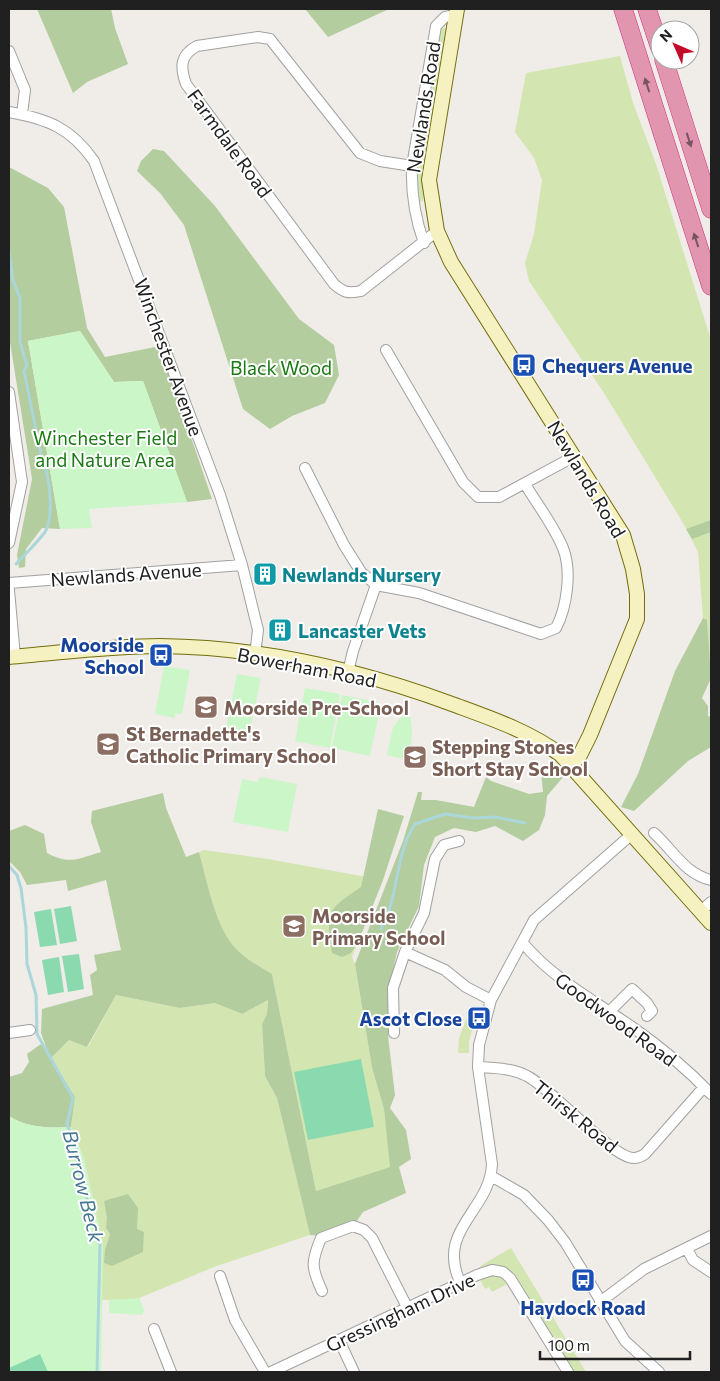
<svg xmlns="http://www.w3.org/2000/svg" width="720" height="1381" font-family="Commissioner,sans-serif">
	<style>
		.grass { fill: #d3e6b1 }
		.forest { fill: #b3cd9f }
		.park { fill: #cbf6c8 }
		.pitch { fill: #8bdaaf }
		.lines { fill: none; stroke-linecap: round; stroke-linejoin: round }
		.stream { stroke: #abd7db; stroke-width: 3 }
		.street-casing { stroke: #a1a1a1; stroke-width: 12 }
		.secondary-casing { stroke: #726e0c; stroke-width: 16 }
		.highway-casing { stroke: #d03280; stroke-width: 19 }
		.street { stroke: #fff; stroke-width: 10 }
		.secondary { stroke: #f6f1c0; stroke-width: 14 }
		.highway { stroke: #e295af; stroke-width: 18 }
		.oneway { fill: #775560 }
		.labels { text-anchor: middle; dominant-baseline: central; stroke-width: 4; stroke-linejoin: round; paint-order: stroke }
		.street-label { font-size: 19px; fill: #202020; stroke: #fff }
		.transit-label { font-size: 19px; font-weight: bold; fill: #164399; stroke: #fff; text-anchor: end }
		.park-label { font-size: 19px; fill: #1a7913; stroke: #fff }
		.culture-label { font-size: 19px; font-weight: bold; fill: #0d838f; stroke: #fff; text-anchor: start }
		.education-label { font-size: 19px; font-weight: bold; fill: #785e54; stroke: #fff; text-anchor: start }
		.water-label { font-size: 20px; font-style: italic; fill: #487994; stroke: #fff }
	</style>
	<rect width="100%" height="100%" fill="#f0ece7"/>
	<path class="grass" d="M446 28 423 169V201L419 202 417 199 415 176 440 29Z
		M620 56 633 103 656 164 711 340V662L708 653 707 620 703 618 698 552 686 528 604 393 529 281 525 263 534 234 542 180 534 158 515 132 526 73Z
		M204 850 268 859 383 880 352 957 355 964 372 1068 384 1109 391 1167 316 1191 272 974C257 965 242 957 232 944 214 922 207 880 199 852Z
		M116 995 180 1008 215 1003 242 1014 268 1000 267 1014 262 1024 265 1076 277 1098 310 1235 214 1267 137 1299 101 1300 103 1244 84 1158 71 1127 75 1097 51 1058 69 1040 88 1047Z
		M470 1010 477 1012 469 1042V1053H458L459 1038Z
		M511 1248 586 1372H573L519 1281C507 1271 497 1263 481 1268L480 1266Z
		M489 1275H499L507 1284 492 1292 489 1287 485 1289 479 1278Z"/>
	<path class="forest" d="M37 9H111L115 28 128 64 87 82 73 93Z
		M305 9H389L328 37Z
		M153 149 164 151 215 206 299 319 334 345 339 375 325 403 292 416 270 429 243 409 184 225 160 193 137 171 141 161Z
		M9 167 48 188 64 207 87 328 105 357 160 346 212 499 187 502 143 381 114 382 80 331 28 341 60 529 42 528 26 549 25 567 19 568 17 555 32 479 9 336Z
		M711 520V532L692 539 686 529Z
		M703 618 707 620 711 678 702 698 708 706V716L711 717V747L688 761 634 811 621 807 638 774 675 671Z
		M541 772H553L564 776 547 796 545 815 539 830 523 841 495 826 476 832 454 828 435 837 424 865 419 906 397 952 389 988 388 1036 395 1095 390 1108 406 1130 411 1159 399 1167 406 1193 363 1212 352 1228 324 1236 310 1235 277 1098 265 1076 262 1024 267 1014 268 1000 242 1014 215 1003 180 1008 116 995 87 1047 69 1040 51 1058 75 1097 71 1127C50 1128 27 1128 9 1116V1077L22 1073 29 1062 27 1054 41 1044 49 1055 41 1033 42 1009 93 995 90 975 97 970 94 955 121 950 106 880 68 891 66 880 27 885 20 872 9 861V831L25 825 44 834 47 853C70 865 77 859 101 852L91 822 92 811 163 793 166 808 186 857 199 852C207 880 214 921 232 944 242 957 257 965 272 974L316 1191 390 1167 384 1109 372 1068 355 964 403 841 418 792H422L421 800H436L474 807 486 777 491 781 529 794 543 792Z
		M378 809 404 816 383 880 359 940 351 953 342 957 332 953C326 911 326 911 361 887Z
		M128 1194 138 1208 137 1229 144 1232 143 1252 112 1266 104 1263 105 1250 110 1234 106 1228 107 1218 104 1201Z"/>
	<path class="park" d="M80 331 114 382 143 381 187 502 89 509 92 528 60 529 28 341Z
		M164 666 190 670 182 714H175V718L155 714Z
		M237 674 261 678 249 735 228 731 226 728Z
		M305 688 340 694 330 748 295 741Z
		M342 695 377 702 376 708 380 709 370 756 332 748Z
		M403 715 410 717C414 731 411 745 408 760L387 755 393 727Z
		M260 777 297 784 288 832 233 822 242 779 258 782Z
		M9 1116C27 1128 50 1128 71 1127L84 1158 103 1244 101 1372H9Z
		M139 1298 144 1310 142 1315 109 1313V1300Z"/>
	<path class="pitch" d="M71 906 77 941 60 944 54 909Z
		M51 909 57 945 40 947 34 912Z
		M79 954 84 989 68 992 62 956Z
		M59 957 64 992 48 995 42 960Z
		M361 1059 374 1127 308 1140 294 1072Z
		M40 1354 48 1372H9V1368Z"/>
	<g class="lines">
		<path class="stream" d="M9 251 13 280 20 298V342L27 366 24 371 41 455C49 472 55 515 45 532 37 543 25 554 16 564
			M9 866 17 875 21 888 26 928 27 964 36 995 37 1034 73 1098 67 1124 80 1159 88 1204 100 1244 97 1372
			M381 929C399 897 395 853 415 824L445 814 473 818 495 817 525 823"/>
		<g class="street-casing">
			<path id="street" d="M9 51 25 90 22 114
				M9 112C48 119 71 128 94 161L220 495 242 565 258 630 255 655
				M412 166 380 161 360 153 270 39 258 37 197 46C180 55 180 67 186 84L334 284C343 292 348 294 361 291L437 231
				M424 243C415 218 411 192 412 166L436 26 445 17 456 15
				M386 350 463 482 478 497H499L575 456
				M9 392 22 482 9 543
				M305 468 344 545 361 572 376 585 419 593 541 634 556 628C567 607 572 571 563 548 554 526 537 504 525 484
				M9 583 242 565
				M9 590 15 657
				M348 672 353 651 376 585
				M654 833C673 850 685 874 711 880
				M701 911 711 902
				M522 942C554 980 595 1001 635 1029 662 1048 688 1070 711 1094
				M405 952 445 970 466 987 491 1000
				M609 1012 632 989 647 1003 652 1011 647 1016
				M9 1033 30 1030
				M394 1033 393 988 405 952 424 913 435 859 444 845 459 841
				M478 1067C494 1068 512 1068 527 1076 550 1087 613 1159 634 1158 638 1158 642 1156 645 1154L704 1087
				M491 1176 524 1195 548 1220 565 1242 625 1341 659 1372
				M687 1249 693 1260 711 1272
				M220 1276 235 1320 265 1372
				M460 1282C436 1229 490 1211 492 1164L478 1067 479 1045 491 1000 534 920 632 834
				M322 1291C311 1267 311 1262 321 1238L353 1226 364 1230 372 1238 407 1307
				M600 1302 644 1269 711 1236
				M154 1329 171 1372
				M339 1340 354 1372
				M271 1372 477 1275 492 1270 503 1272 510 1278 568 1372"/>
		</g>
		<g class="secondary-casing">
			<path id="secondary" d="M457 9 429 180 437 231 451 262 623 535 633 569 637 594V619L590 735 580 755 572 765
				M9 657C59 653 109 646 160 646 258 647 360 670 452 704 490 718 529 731 561 755L711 923"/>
		</g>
		<g class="highway-casing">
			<path id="highway" d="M623 9 711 286
				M647 9 660 48
				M664 60 711 209"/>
		</g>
		<use href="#street" class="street"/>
		<use href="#secondary" class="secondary"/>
		<use href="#highway" class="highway"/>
	</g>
	<defs><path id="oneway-solid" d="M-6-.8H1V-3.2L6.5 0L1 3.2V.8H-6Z" transform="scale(1.25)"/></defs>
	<g class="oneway">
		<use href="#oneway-solid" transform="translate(647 85) rotate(-108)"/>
		<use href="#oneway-solid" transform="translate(689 140) rotate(72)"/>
		<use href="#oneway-solid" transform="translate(696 240) rotate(-108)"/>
	</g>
	<defs>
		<g id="bus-square" transform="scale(1.25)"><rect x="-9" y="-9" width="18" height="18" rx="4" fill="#1a4fb4" stroke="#fff"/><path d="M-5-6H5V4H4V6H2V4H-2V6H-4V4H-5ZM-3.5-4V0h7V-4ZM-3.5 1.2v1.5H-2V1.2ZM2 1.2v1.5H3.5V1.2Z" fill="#fff"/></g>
		<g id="building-square" transform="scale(1.25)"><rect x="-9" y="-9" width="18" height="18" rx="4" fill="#0f9aa8" stroke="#fff"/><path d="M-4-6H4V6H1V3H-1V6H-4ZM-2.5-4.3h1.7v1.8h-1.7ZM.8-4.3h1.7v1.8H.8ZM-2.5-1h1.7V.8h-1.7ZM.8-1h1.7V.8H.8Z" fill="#fff"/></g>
		<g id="school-square" transform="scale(1.25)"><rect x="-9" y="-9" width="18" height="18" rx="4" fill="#8d6e63" stroke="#fff"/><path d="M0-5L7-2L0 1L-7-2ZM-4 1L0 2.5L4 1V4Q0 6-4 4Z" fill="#fff"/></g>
	</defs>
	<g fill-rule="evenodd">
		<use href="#bus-square" x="524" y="365"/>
		<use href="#building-square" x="265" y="574"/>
		<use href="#building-square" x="280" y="630"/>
		<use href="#bus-square" x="161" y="655"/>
		<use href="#school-square" x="206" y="707"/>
		<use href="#school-square" x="108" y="744"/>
		<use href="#school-square" x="415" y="757"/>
		<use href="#school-square" x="294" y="926"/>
		<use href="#bus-square" x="479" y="1018"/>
		<use href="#bus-square" x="583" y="1280"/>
	</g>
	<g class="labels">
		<g class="street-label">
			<text transform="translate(423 107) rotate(-81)">Newlands Road</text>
			<text transform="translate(230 143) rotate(54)">Farmdale Road</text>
			<text transform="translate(169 357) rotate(70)">Winchester Avenue</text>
			<text transform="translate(587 479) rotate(59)">Newlands Road</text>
			<text transform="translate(126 574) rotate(-4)">Newlands Avenue</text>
			<text transform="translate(307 667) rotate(11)">Bowerham Road</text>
			<text transform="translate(616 1019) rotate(36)">Goodwood Road</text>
			<text transform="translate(576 1116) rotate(39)">Thirsk Road</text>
			<text transform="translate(400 1312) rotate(-25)">Gressingham Drive</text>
		</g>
		<g class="transit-label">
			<text x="542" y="365" text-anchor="start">Chequers Avenue</text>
			<text x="144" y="644">Moorside<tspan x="144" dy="22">School</tspan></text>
			<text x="462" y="1018">Ascot Close</text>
			<text x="583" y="1307" text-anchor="middle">Haydock Road</text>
		</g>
		<g class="park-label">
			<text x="281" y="367">Black Wood</text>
			<text x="105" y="437">Winchester Field<tspan x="105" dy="22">and Nature Area</tspan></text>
		</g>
		<g class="culture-label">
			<text x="282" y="574">Newlands Nursery</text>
			<text x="298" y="630">Lancaster Vets</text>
		</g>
		<g class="education-label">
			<text x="224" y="707">Moorside Pre-School</text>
			<text x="126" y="733">St Bernadette's<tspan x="126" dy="22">Catholic Primary School</tspan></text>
			<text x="432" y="746">Stepping Stones<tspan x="432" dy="22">Short Stay School</tspan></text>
			<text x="312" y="915">Moorside<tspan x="312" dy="22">Primary School</tspan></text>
		</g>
		<g class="water-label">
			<text transform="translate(84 1186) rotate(76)">Burrow Beck</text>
		</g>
	</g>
	<rect width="720" height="1381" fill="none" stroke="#202020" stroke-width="20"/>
	<g transform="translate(675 45) rotate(315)"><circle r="24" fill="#ffffff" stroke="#a6a6a6"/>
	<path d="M0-4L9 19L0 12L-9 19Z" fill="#c30d28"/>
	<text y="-8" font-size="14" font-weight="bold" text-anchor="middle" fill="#202020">N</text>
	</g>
	<path d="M540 1351v8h150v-8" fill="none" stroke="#202020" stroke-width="2.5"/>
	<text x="548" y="1351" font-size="15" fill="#202020" stroke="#ffffff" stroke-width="4" paint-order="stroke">100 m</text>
</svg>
